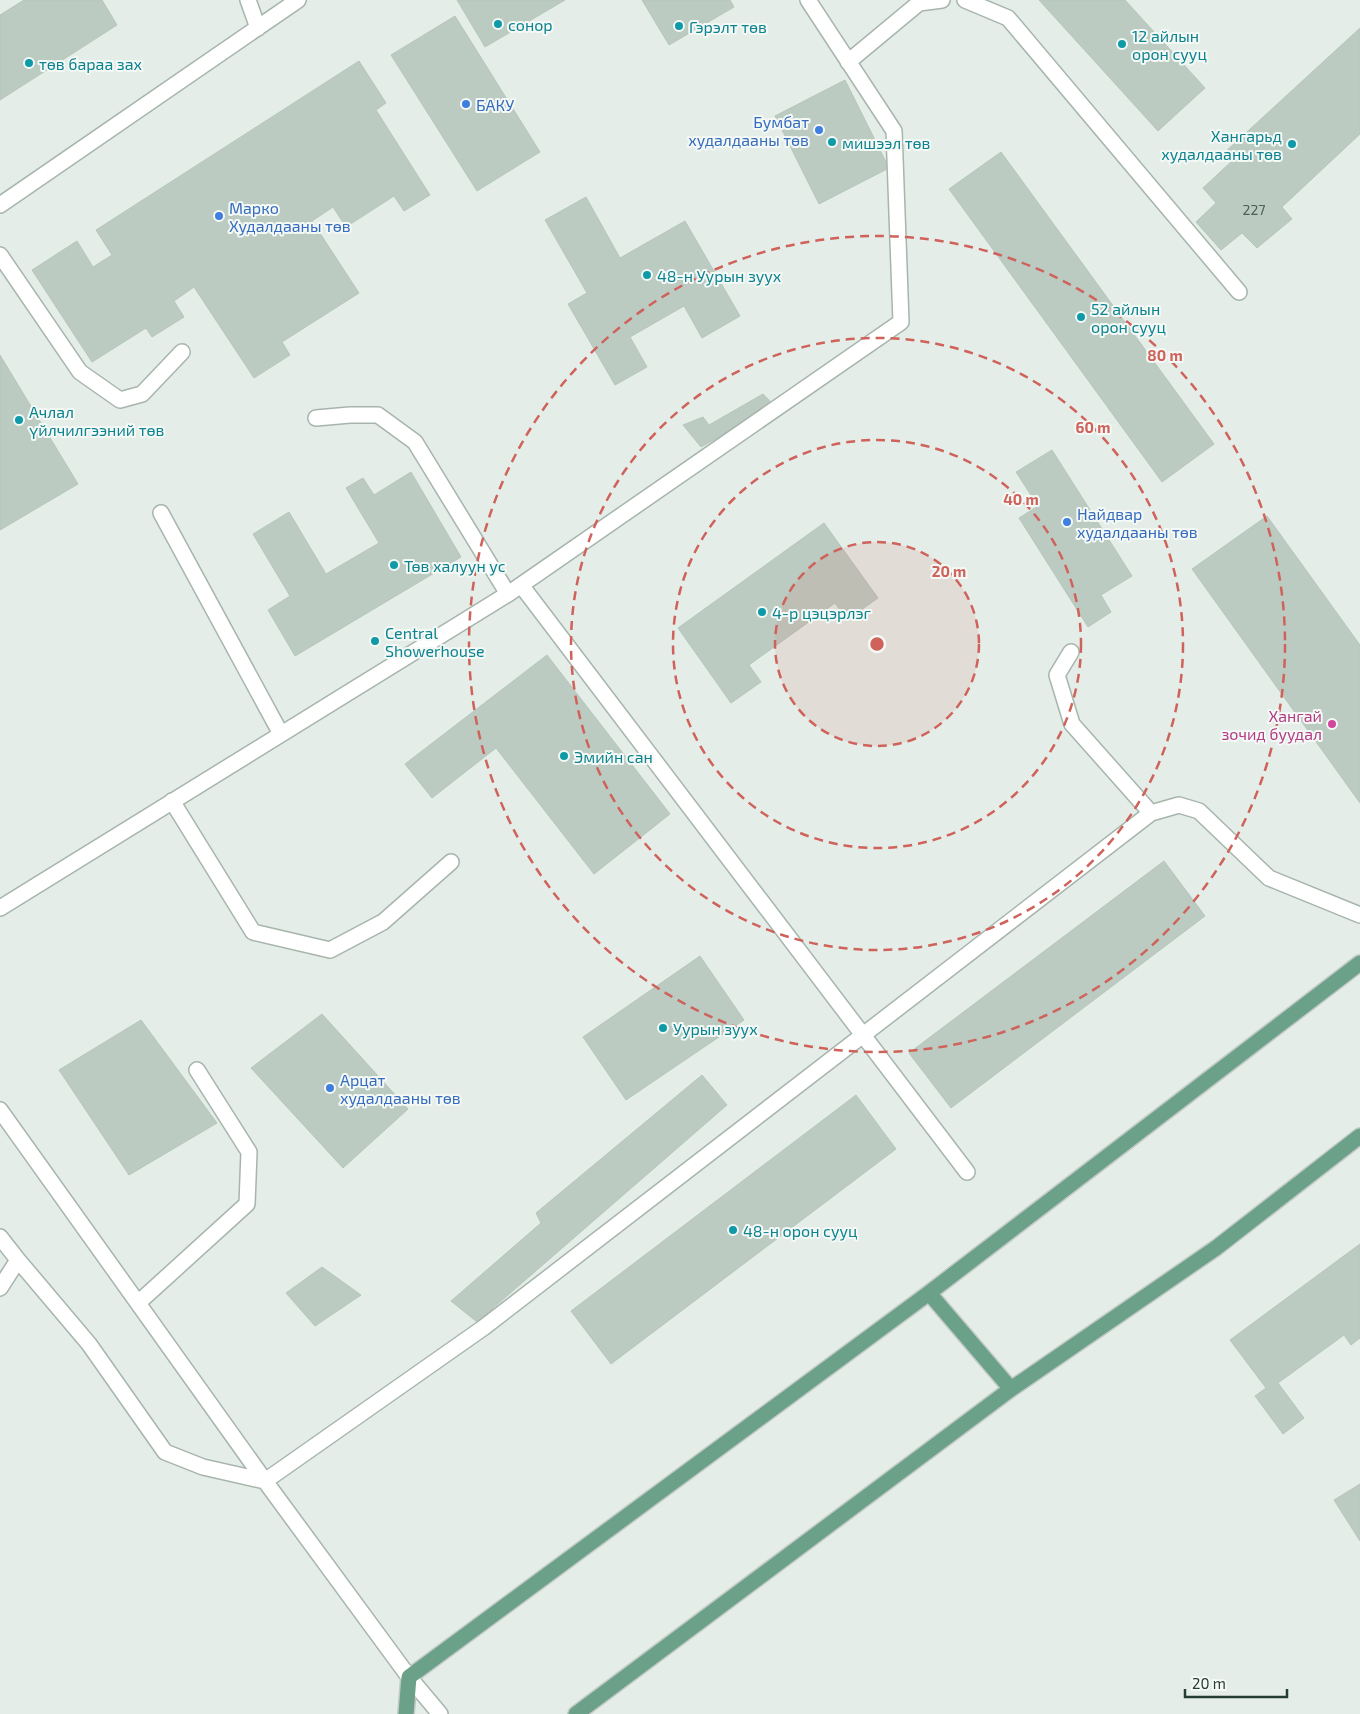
<svg xmlns="http://www.w3.org/2000/svg" width="1360" height="1714" font-family="'Exo 2',sans-serif">
	<style>
		.building { fill: #bccbc2; stroke: #b6c6bc }
		.lines { fill: none; stroke-linecap: round; stroke-linejoin: round }
		.minor-casing { stroke: #a7b5ad; stroke-width: 18 }
		.major-casing { stroke: #c2c9c6; stroke-width: 18 }
		.minor { stroke: #fff; stroke-width: 15 }
		.major { stroke: #6aa188; stroke-width: 15 }
		.ring { fill: none; stroke: #cf625a; stroke-width: 2.5; stroke-dasharray: 9 6 }
		.culture-dot { fill: #0f9aa8; stroke: #f4f9f6; stroke-width: 2 }
		.shop-dot { fill: #3f7fe0; stroke: #f4f9f6; stroke-width: 2 }
		.hotel-dot { fill: #d1479c; stroke: #f4f9f6; stroke-width: 2 }
		.labels { text-anchor: middle; dominant-baseline: central; stroke-width: 4; stroke-linejoin: round; paint-order: stroke }
		.number-label { font-size: 14px; fill: #4a6156 }
		.culture-label { font-size: 16px; fill: #0d838f; stroke: #f4f9f6; text-anchor: start }
		.shop-label { font-size: 16px; fill: #366cbe; stroke: #f4f9f6; text-anchor: start }
		.hotel-label { font-size: 16px; fill: #b23c85; stroke: #f4f9f6; text-anchor: end }
		.centre { fill: #cf625a; stroke: #f4f9f6; stroke-width: 2.5 }
		.ring-label { font-size: 15px; text-anchor: middle; font-weight: bold; fill: #cf625a; stroke: #f4f9f6; stroke-width: 4; stroke-linejoin: round; paint-order: stroke }
	</style>
	<rect width="100%" height="100%" fill="#e4ede7"/>
	<path class="building" d="M24 0H102L117 25 0 100V15Z
		M457 0H565L485 47Z
		M642 0H730L734 7 669 45Z
		M1039 0H1125L1205 88 1158 131Z
		M455 16 540 152 477 191 391 55Z
		M1360 28V134L1282 207 1292 219 1257 248 1242 233 1221 250 1196 222 1216 203 1203 188 1232 161 1224 153Z
		M359 61 386 103 376 110 430 195 404 211 394 196 346 227 333 207 312 221 359 293 282 342 290 355 254 378 194 287 174 301 184 317 152 337 146 328 92 362 32 270 77 241 93 267 112 255 96 230Z
		M845 80 889 168 819 204 775 116Z
		M1001 152 1214 444 1162 482 949 189Z
		M586 197 620 258 685 221 740 316 702 338 684 306 630 337 647 367 615 385 568 304 587 293 545 220Z
		M0 355 78 484 0 530Z
		M763 394 771 402 733 429 701 447 683 425 703 417 709 425Z
		M1052 450 1132 576 1101 595 1111 612 1088 627 1019 518 1038 506 1016 472Z
		M411 472 461 557 295 656 268 610 290 596 253 534 289 512 326 574 379 543 346 488 363 478 374 495Z
		M1267 516 1360 645V803L1192 569Z
		M824 523 878 598 847 620 835 603 749 665 761 682 731 703 678 628Z
		M547 655 670 814 594 874 496 748 432 798 405 764Z
		M1164 861 1205 916 951 1108 909 1053Z
		M700 956 744 1020 626 1100 583 1037Z
		M322 1014 408 1109 343 1168 251 1068Z
		M141 1020 217 1123 129 1175 59 1070Z
		M702 1075 727 1105 477 1322 451 1301 541 1223 536 1213Z
		M856 1095 896 1149 611 1364 571 1311Z
		M1360 1244V1338L1351 1345 1344 1335 1278 1383 1304 1418 1283 1434 1255 1396 1266 1388 1230 1340Z
		M322 1267 361 1295 315 1326 286 1293Z
		M1360 1484V1541L1334 1500Z"/>
	<g class="lines">
		<g class="minor-casing">
			<path id="minor" d="M248 0 258 28
				M965 0 1008 18 1239 292
				M848 62 919 3 942 0
				M0 205 298 0
				M0 255 80 372 120 400 142 394 182 352
				M316 418 350 415H378L415 442 508 594
				M161 513 281 734
				M521 585 967 1172
				M1071 652 1057 675 1072 724 1151 813
				M172 801 253 932 330 950 383 922 451 862
				M0 908 508 594 901 322 894 131 808 0
				M0 1110 265 1481 409 1677 440 1714
				M0 1237 18 1260 0 1288
				M18 1260 89 1344 165 1452 203 1467 265 1481 483 1328 1151 813 1179 805 1199 811 1269 878 1360 915
				M138 1303 247 1204 249 1152 197 1070"/>
		</g>
		<g class="major-casing">
			<path id="major" d="M929 1293 1011 1389
				M406 1714 409 1677 929 1293 1360 963
				M576 1714 1011 1389 1216 1248 1360 1136"/>
		</g>
		<use href="#minor" class="minor"/>
		<use href="#major" class="major"/>
	</g>
	<circle cx="877" cy="644" r="102" fill="#cf625a" fill-opacity=".12"/>
	<g class="ring">
		<circle cx="877" cy="644" r="102"/>
		<circle cx="877" cy="644" r="204"/>
		<circle cx="877" cy="644" r="306"/>
		<circle cx="877" cy="644" r="408"/>
	</g>
	<g class="culture-dot">
		<circle cx="498" cy="24" r="5"/>
		<circle cx="679" cy="26" r="5"/>
		<circle cx="1122" cy="44" r="5"/>
		<circle cx="29" cy="63" r="5"/>
		<circle cx="832" cy="142" r="5"/>
		<circle cx="1292" cy="144" r="5"/>
		<circle cx="647" cy="275" r="5"/>
		<circle cx="1081" cy="317" r="5"/>
		<circle cx="19" cy="420" r="5"/>
		<circle cx="394" cy="565" r="5"/>
		<circle cx="762" cy="612" r="5"/>
		<circle cx="375" cy="641" r="5"/>
		<circle cx="564" cy="756" r="5"/>
		<circle cx="663" cy="1028" r="5"/>
		<circle cx="733" cy="1230" r="5"/>
	</g>
	<g class="shop-dot">
		<circle cx="466" cy="104" r="5"/>
		<circle cx="819" cy="130" r="5"/>
		<circle cx="219" cy="216" r="5"/>
		<circle cx="1067" cy="522" r="5"/>
		<circle cx="330" cy="1088" r="5"/>
	</g>
	<circle class="hotel-dot" cx="1332" cy="724" r="5"/>
	<g class="labels">
		<g class="number-label">
			<text x="1254" y="209">227</text>
		</g>
		<g class="culture-label">
			<text x="508" y="24">сонор</text>
			<text x="689" y="26">Гэрэлт төв</text>
			<text x="1132" y="35">12 айлын<tspan x="1132" dy="18">орон сууц</tspan></text>
			<text x="39" y="63">төв бараа зах</text>
			<text x="1282" y="135" text-anchor="end">Хангарьд<tspan x="1282" dy="18">худалдааны төв</tspan></text>
			<text x="842" y="142">мишээл төв</text>
			<text x="657" y="275">48-н Уурын зуух</text>
			<text x="1091" y="308">52 айлын<tspan x="1091" dy="18">орон сууц</tspan></text>
			<text x="29" y="411">Ачлал<tspan x="29" dy="18">үйлчилгээний төв</tspan></text>
			<text x="404" y="565">Төв халуун ус</text>
			<text x="772" y="612">4-р цэцэрлэг</text>
			<text x="385" y="632">Central<tspan x="385" dy="18">Showerhouse</tspan></text>
			<text x="574" y="756">Эмийн сан</text>
			<text x="673" y="1028">Уурын зуух</text>
			<text x="743" y="1230">48-н орон сууц</text>
		</g>
		<g class="shop-label">
			<text x="476" y="104">БАКУ</text>
			<text x="809" y="121" text-anchor="end">Бумбат<tspan x="809" dy="18">худалдааны төв</tspan></text>
			<text x="229" y="207">Марко<tspan x="229" dy="18">Худалдааны төв</tspan></text>
			<text x="1077" y="513">Найдвар<tspan x="1077" dy="18">худалдааны төв</tspan></text>
			<text x="340" y="1079">Арцат<tspan x="340" dy="18">худалдааны төв</tspan></text>
		</g>
		<g class="hotel-label">
			<text x="1322" y="715">Хангай<tspan x="1322" dy="18">зочид буудал</tspan></text>
		</g>
	</g>
	<circle cx="877" cy="644" r="8" class="centre"/>
	<g class="ring-label">
		<text x="1165" y="361">80 m</text>
		<text x="1093" y="433">60 m</text>
		<text x="1021" y="505">40 m</text>
		<text x="949" y="577">20 m</text>
	</g>
	<path d="M1185 1689v8h102v-8" fill="none" stroke="#243e32" stroke-width="2.5"/>
	<text x="1192" y="1689" font-size="15" fill="#243e32" stroke="#f4f9f6" stroke-width="4" paint-order="stroke">20 m</text>
</svg>
